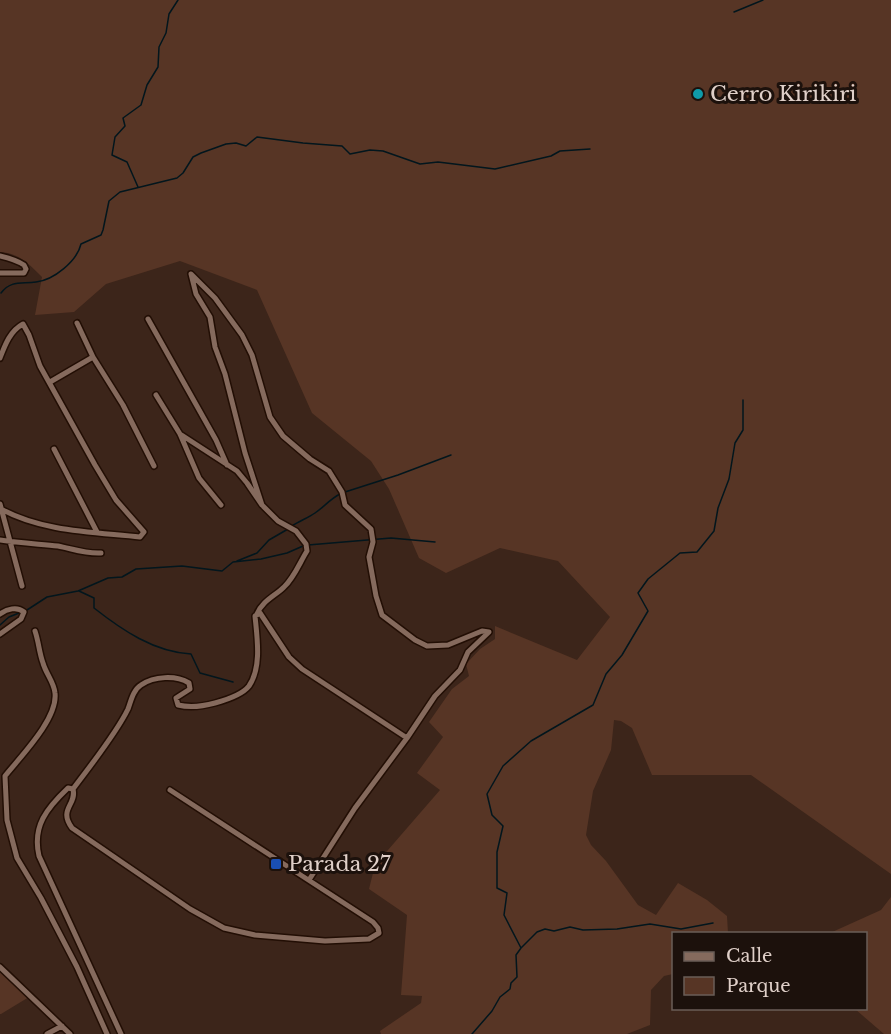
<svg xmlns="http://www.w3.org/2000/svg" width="891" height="1034" font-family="'Libre Baskerville',serif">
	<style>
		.green { fill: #573525 }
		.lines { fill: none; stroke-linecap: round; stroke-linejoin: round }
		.stream { stroke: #02161d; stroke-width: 1.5 }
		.minor-casing { stroke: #220e04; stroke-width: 8 }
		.minor { stroke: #856a5d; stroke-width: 5 }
		.culture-dot { fill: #0f9aa8; stroke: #1c110c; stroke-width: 2 }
		.transit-dot { fill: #1a4fb4; stroke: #1c110c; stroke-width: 2 }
		.labels { text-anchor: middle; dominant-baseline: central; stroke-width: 6; stroke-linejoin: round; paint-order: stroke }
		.poi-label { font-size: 21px; fill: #dfcfc8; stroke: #1c110c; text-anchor: start }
	</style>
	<rect width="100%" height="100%" fill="#3c251a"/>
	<path class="green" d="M0 0H891V874L751 775H652L632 728 621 721 614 720 611 750 593 791 586 835 591 845 606 861 638 905 656 915 678 883 707 900 727 916 728 933 674 934 673 974 664 976 651 990 650 1025 627 1034H381L380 1031 421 1003 422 996 401 995 407 915 369 889 375 865 440 790 417 773 443 737 429 722 452 689 469 676 466 664 480 649 495 639V626L577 660 610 617 558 561 500 548 446 573 419 558 389 489 371 461 312 413 257 290 180 261 106 284 74 312 35 315 42 277C29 264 19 253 0 252Z
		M891 897V1034H884L855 1009 866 1008V934L830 933 881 910Z
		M0 970 29 997 1 1014H0Z"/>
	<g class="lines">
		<path class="stream" d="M734 12 763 0
			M138 187 127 162 112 155 115 137 125 126 123 118 141 105 147 85 158 67 159 47 166 33 169 14 178 0
			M1 293C11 280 21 284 36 282 54 280 77 261 81 244L101 235 103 230 109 201 120 192 177 178 183 173 193 157 201 153 226 144 236 143 246 146 257 137 303 143 342 146 350 154 370 150 383 151 420 164 438 162 495 169 551 156 560 151 590 149
			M345 492 398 475 451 455
			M292 526C299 521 308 518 315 513 324 507 330 499 340 494
			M308 545 391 538 435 542
			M237 561 257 553 269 540 288 529
			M79 591 94 598V608C122 630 154 652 191 654L200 673 233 682
			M27 610 47 597 78 591 108 578 122 577 136 569 182 566 222 571 233 562 261 559 287 553 303 546
			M0 625 9 617 19 613
			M521 948 537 932 545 929 554 931 570 927 583 930 617 929 650 924 681 929 713 923
			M472 1034 492 1011 500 997 510 989 511 983 517 977 516 955 521 948 504 915 507 893 497 888V852L503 826 492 815 487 794 503 766 531 741 593 705 606 674 622 655 648 611 638 593 648 579 680 553 697 552 714 531 718 508 729 479 735 443 743 430V400"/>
		<g class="minor-casing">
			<path id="minor" d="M0 256C9 258 16 260 24 265L26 269 24 273H0
				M148 319 216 440 227 465
				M77 323 93 357 123 405 154 466
				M0 358C5 345 10 331 23 324L29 335 40 366 95 465 116 500 144 532 140 537C94 532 43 532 1 509
				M50 382 93 357
				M156 395 180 434 199 478 221 505
				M180 434 237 471 247 483 262 505 278 521 296 531 306 544 307 551C300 562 294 578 284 587 275 596 262 601 257 614
				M54 449 97 532
				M0 504 22 586
				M262 505 245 453 225 374 215 347 210 317 196 294 191 274 215 298 242 335 252 355 270 417 283 436 310 459 329 471 342 492 345 505 371 529 373 542 369 557 376 596 382 615 415 640 427 646 448 645 482 631 489 632 468 652 460 670 435 696 407 738 355 808 309 880
				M0 540C19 543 39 544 58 546 73 549 86 554 101 553
				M0 614C7 609 17 606 24 612L21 619 0 634
				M35 631C39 643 39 652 43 663 46 674 54 682 55 693 58 719 20 757 5 776L7 820 17 858 41 898 77 967 107 1034
				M73 789C90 766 116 734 128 709 131 701 133 690 141 685 154 676 176 675 189 683L190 689 176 698 178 705C190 708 204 706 215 703 226 700 242 695 249 686 262 667 257 637 255 616L260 613 289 657 302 669 407 738
				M0 967 70 1034
				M47 1034 62 1026
				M121 1034 39 856C32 826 47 808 68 788L73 789C77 805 58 809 72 828L190 909 224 928 255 935 325 941 369 939 379 933 378 928 373 922 170 790"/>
		</g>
		<use href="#minor" class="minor"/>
	</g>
	<circle class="culture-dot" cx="698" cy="94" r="6"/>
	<rect class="transit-dot" x="270" y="858" width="12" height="12" rx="3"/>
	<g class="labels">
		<g class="poi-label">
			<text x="710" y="94">Cerro Kirikiri</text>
			<text x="288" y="864">Parada 27</text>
		</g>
	</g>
	<rect x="672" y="932" width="195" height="78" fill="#1c110c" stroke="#6a5d57" stroke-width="1.5"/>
	<rect x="684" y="952" width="30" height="9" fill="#856a5d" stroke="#6a5d57" stroke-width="1.5"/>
	<text x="726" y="962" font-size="18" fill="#dfcfc8">Calle</text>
	<rect x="684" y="977" width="30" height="18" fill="#573525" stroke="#6a5d57" stroke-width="1.5"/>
	<text x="726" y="992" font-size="18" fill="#dfcfc8">Parque</text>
</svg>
